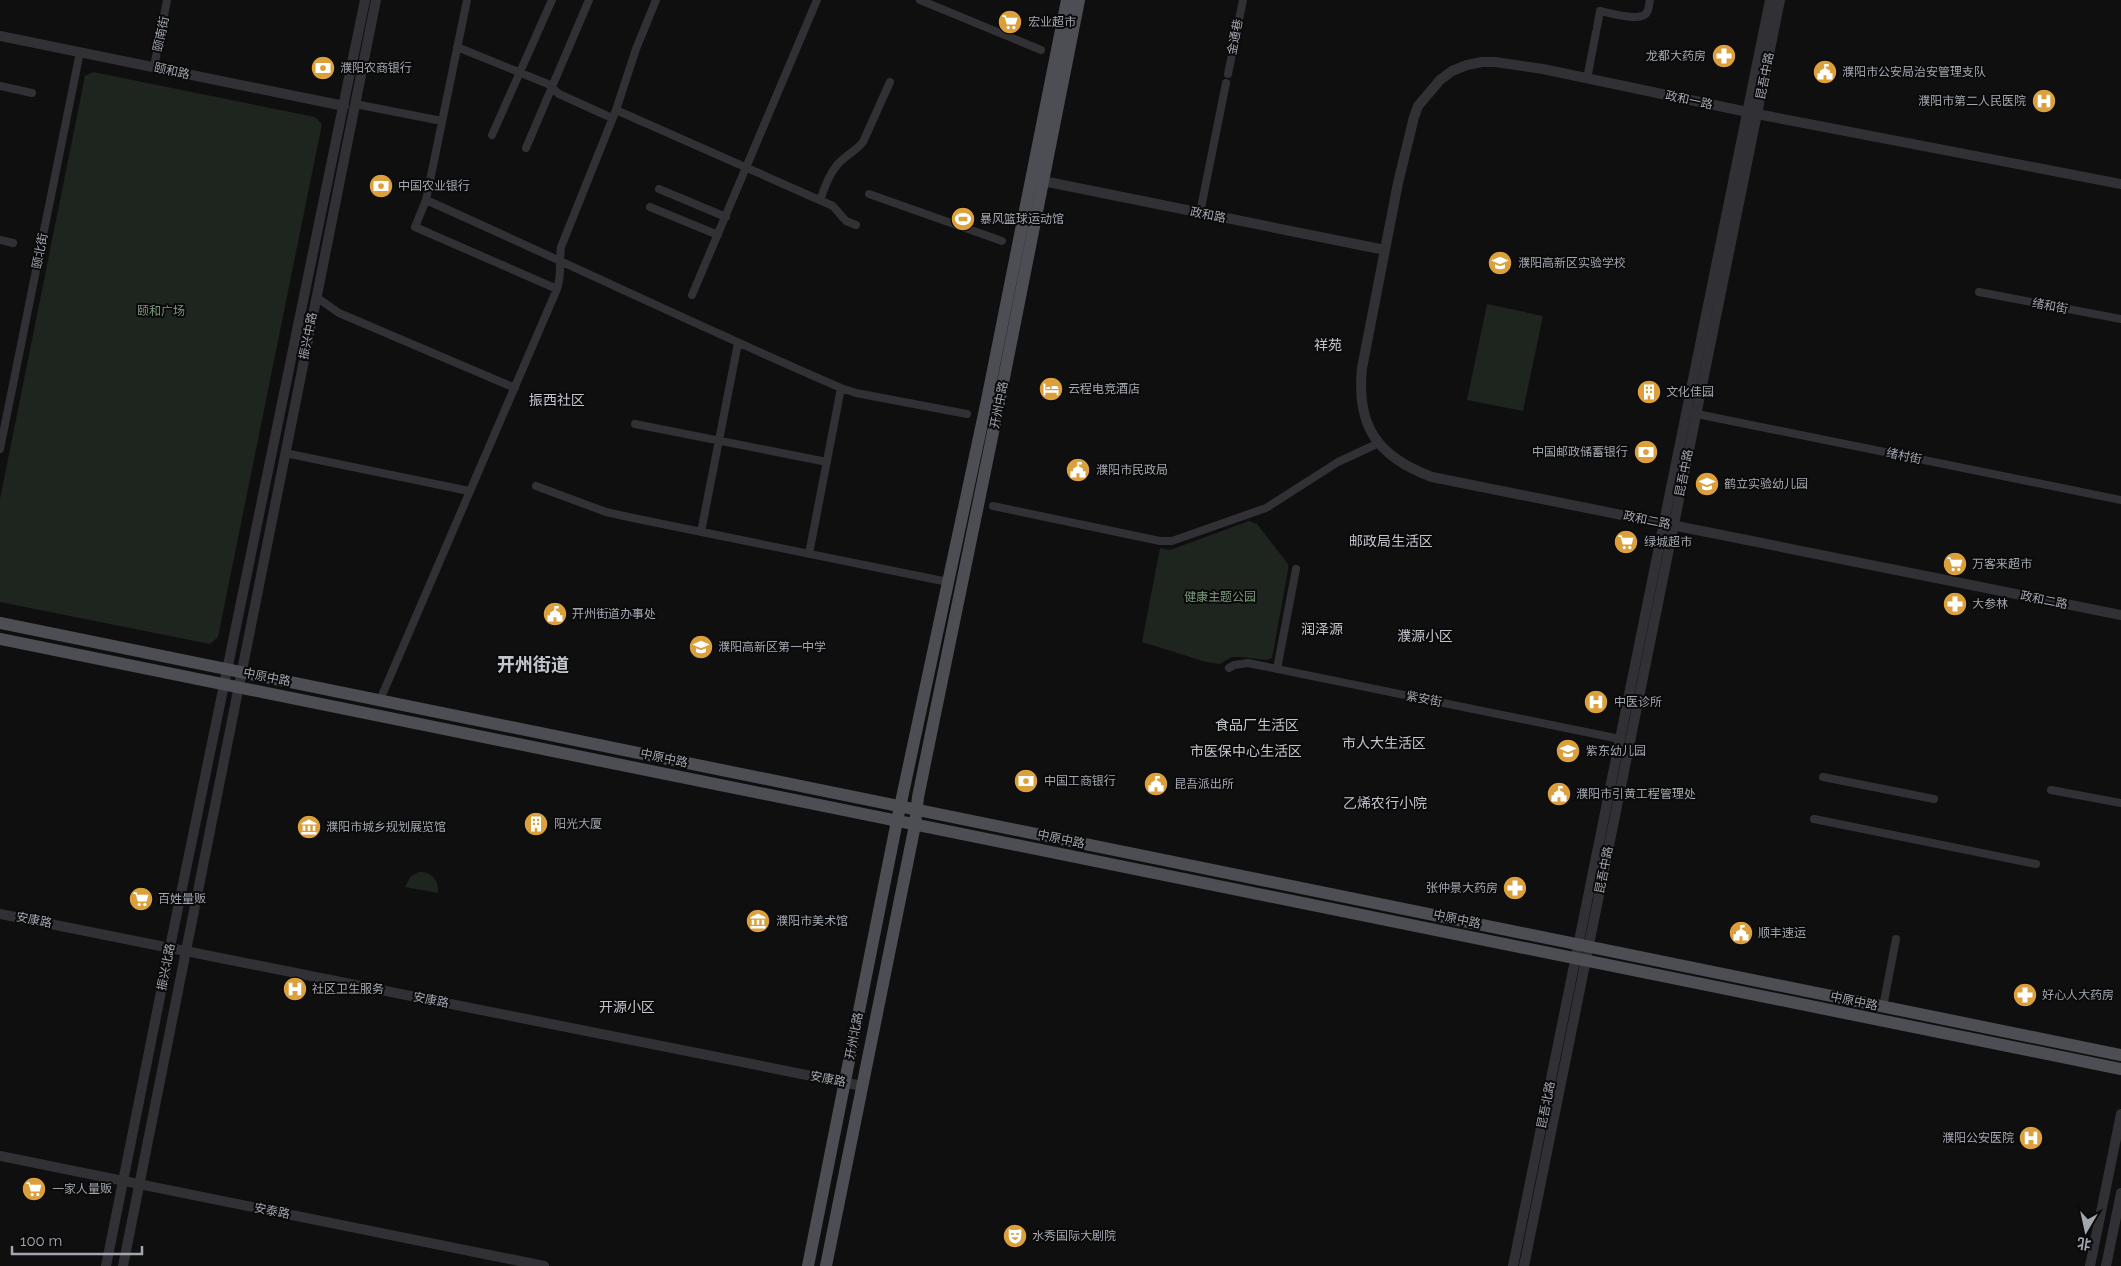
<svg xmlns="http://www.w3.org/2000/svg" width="2121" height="1266" font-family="Raleway,'Noto Sans SC',sans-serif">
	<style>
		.green { fill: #1e241e }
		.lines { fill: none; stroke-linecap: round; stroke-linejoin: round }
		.minor { stroke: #313135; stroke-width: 8 }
		.tertiary { stroke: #313135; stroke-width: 10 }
		.primary { stroke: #4d4e53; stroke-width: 12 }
		.labels { text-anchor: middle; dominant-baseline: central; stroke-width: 4; stroke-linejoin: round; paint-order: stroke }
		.poi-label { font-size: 12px; fill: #a2a6af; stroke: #0a0a0b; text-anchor: start }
		.street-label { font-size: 12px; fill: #a2a6af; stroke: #0a0a0b }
		.park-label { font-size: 12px; fill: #7b997b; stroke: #0a0a0b }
		.neighbourhood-label { font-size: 14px; fill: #c2c5cc; stroke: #0a0a0b }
		.district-label { font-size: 18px; font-weight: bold; fill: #c2c5cc; stroke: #0a0a0b }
	</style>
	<rect width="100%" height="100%" fill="#0f0f10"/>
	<path class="green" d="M93 72 315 117 322 124 218 637 210 644 0 602V499L85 76Z
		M1487 304 1543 316 1523 411 1467 400Z
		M1249 521 1257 524 1288 564V570L1272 658 1267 660 1240 657H1232L1220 664 1206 662 1142 642 1160 548 1170 550Z
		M419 872C432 872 439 880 438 893L405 887 411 876Z"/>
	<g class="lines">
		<path class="minor" d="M467 0 426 200 415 227 557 289
			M920 0 1041 50
			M1597 27 1600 11C1610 13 1642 23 1647 12 1649 9 1649 3 1650 0
			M457 47 548 84 559 94 612 118
			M154 67 167 0
			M1228 74 1243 0
			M1587 79 1596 32
			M0 86 32 93
			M355 104 442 121
			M616 110 833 206 846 221 856 225
			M492 135 552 0
			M526 148 589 0
			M659 189 726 217
			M869 194 1002 241
			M426 200C565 262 702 328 841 388L856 393 967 414
			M820 200C825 187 829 174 838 164 846 155 856 151 863 142L890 82
			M650 207 718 235
			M1200 213 1226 83
			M0 240 13 243
			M1979 292 2121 319
			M692 295 817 0
			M316 297 339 313 515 388
			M1692 413 2121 500
			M635 424 827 462
			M0 449 80 52
			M285 453 469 491
			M536 486 606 512 633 518 948 582
			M993 506 1160 541H1172L1266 508 1338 462 1379 443
			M701 532 738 343
			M809 554 841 388
			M1229 668 1234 665 1248 663 1620 739
			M1277 669 1296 569
			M380 700 557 289C562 275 559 262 561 247L616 110 636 49 656 0
			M1823 777 1934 799
			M2051 790 2121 803
			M1814 819 2036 864
			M1883 1007 1896 939"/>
		<path class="tertiary" d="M0 36 344 106
			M1038 180 1385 250
			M2121 184 1757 114 1543 69 1495 62H1482L1467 65 1452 71 1440 80 1418 106 1414 117 1398 183 1362 368C1356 427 1378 457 1432 477L2121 615
			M0 914 862 1086
			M0 1156 544 1266
			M106 1266 170 947 365 0
			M123 1266 376 0
			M1513 1266 1770 0
			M1524 1266 1780 0
			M2090 1266 2121 1114
			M2106 1266 2121 1193"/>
		<path class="primary" d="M0 623 2121 1055
			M0 639 2121 1069
			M808 1266 897 821 987 400 1067 0
			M826 1266 915 825 918 797 999 403 1079 0"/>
	</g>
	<defs>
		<g id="supermarket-disc" transform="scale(1.25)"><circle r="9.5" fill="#dba03c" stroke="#0a0a0b"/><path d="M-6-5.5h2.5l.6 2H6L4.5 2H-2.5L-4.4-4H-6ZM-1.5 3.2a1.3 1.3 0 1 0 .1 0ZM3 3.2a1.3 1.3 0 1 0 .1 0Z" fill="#fff"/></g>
		<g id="pharmacy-disc" transform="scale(1.25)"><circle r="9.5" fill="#dba03c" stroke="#0a0a0b"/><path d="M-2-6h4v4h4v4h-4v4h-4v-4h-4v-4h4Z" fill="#fff"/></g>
		<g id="bank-disc" transform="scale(1.25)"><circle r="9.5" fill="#dba03c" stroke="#0a0a0b"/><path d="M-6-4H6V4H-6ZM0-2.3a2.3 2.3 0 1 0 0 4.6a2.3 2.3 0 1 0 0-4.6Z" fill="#fff"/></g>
		<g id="civic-disc" transform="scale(1.25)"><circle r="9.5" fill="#dba03c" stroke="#0a0a0b"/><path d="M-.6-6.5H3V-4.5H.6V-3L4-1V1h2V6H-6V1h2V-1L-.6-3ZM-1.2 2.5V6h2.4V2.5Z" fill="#fff"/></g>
		<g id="hospital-disc" transform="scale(1.25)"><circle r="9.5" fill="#dba03c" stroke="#0a0a0b"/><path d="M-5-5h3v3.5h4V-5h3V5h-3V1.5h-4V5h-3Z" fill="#fff"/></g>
		<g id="stadium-disc" transform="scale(1.25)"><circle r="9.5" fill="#dba03c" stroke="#0a0a0b"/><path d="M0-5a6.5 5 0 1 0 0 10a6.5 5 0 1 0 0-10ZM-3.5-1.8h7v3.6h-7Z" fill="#fff"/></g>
		<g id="school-disc" transform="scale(1.25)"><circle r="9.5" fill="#dba03c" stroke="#0a0a0b"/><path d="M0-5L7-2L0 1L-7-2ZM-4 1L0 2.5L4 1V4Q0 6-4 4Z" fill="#fff"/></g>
		<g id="hotel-disc" transform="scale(1.25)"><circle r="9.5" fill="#dba03c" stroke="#0a0a0b"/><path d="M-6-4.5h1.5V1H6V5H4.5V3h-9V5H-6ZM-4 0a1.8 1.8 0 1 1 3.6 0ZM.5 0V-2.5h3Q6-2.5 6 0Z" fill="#fff"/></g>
		<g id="building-disc" transform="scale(1.25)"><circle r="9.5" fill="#dba03c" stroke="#0a0a0b"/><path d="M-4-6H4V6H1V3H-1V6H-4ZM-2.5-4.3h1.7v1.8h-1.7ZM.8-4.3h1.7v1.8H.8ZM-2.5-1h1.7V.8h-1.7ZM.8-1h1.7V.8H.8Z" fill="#fff"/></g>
		<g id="museum-disc" transform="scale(1.25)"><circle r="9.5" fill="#dba03c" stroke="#0a0a0b"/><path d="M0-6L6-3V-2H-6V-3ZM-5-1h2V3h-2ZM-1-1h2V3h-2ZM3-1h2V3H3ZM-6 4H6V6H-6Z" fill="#fff"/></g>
		<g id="theatre-disc" transform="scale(1.25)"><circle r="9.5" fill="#dba03c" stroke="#0a0a0b"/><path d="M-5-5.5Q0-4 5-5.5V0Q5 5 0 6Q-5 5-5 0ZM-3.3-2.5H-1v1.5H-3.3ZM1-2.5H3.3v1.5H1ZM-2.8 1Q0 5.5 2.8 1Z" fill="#fff"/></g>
	</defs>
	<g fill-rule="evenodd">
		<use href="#supermarket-disc" x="1010" y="22"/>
		<use href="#pharmacy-disc" x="1724" y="56"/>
		<use href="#bank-disc" x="323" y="68"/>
		<use href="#civic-disc" x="1825" y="72"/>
		<use href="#hospital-disc" x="2044" y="101"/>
		<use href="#bank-disc" x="381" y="186"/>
		<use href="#stadium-disc" x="963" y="219"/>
		<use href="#school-disc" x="1500" y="263"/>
		<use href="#hotel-disc" x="1051" y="389"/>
		<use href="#building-disc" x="1649" y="392"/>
		<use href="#bank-disc" x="1646" y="452"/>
		<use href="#civic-disc" x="1078" y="470"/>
		<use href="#school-disc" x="1707" y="484"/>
		<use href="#supermarket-disc" x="1626" y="542"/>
		<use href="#supermarket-disc" x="1955" y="564"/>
		<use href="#pharmacy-disc" x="1955" y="604"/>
		<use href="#civic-disc" x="555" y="614"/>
		<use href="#school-disc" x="701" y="647"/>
		<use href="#hospital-disc" x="1596" y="702"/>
		<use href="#school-disc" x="1568" y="751"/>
		<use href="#bank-disc" x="1026" y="781"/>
		<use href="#civic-disc" x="1156" y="784"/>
		<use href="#civic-disc" x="1559" y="794"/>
		<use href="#building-disc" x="536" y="824"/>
		<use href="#museum-disc" x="309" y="827"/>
		<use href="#pharmacy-disc" x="1515" y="888"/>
		<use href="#supermarket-disc" x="141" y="899"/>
		<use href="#museum-disc" x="758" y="921"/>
		<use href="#civic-disc" x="1741" y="933"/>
		<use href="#hospital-disc" x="295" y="989"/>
		<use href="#pharmacy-disc" x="2025" y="995"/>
		<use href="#hospital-disc" x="2031" y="1138"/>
		<use href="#supermarket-disc" x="34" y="1189"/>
		<use href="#theatre-disc" x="1015" y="1236"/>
	</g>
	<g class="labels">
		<g class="poi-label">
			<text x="1028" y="22">宏业超市</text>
			<text x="1706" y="56" text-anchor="end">龙都大药房</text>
			<text x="340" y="68">濮阳农商银行</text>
			<text x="1842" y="72">濮阳市公安局治安管理支队</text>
			<text x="2026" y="101" text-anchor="end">濮阳市第二人民医院</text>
			<text x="398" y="186">中国农业银行</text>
			<text x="980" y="219">暴风篮球运动馆</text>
			<text x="1518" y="263">濮阳高新区实验学校</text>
			<text x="1068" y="389">云程电竞酒店</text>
			<text x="1666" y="392">文化佳园</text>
			<text x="1628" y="452" text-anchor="end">中国邮政储蓄银行</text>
			<text x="1096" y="470">濮阳市民政局</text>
			<text x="1724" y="484">鹤立实验幼儿园</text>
			<text x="1644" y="542">绿城超市</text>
			<text x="1972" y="564">万客来超市</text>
			<text x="1972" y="604">大参林</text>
			<text x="572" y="614">开州街道办事处</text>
			<text x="718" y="647">濮阳高新区第一中学</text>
			<text x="1614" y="702">中医诊所</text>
			<text x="1586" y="751">紫东幼儿园</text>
			<text x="1044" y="781">中国工商银行</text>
			<text x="1174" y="784">昆吾派出所</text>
			<text x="1576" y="794">濮阳市引黄工程管理处</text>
			<text x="554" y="824">阳光大厦</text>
			<text x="326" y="827">濮阳市城乡规划展览馆</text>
			<text x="1498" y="888" text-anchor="end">张仲景大药房</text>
			<text x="158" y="899">百姓量贩</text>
			<text x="776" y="921">濮阳市美术馆</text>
			<text x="1758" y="933">顺丰速运</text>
			<text x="312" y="989">社区卫生服务</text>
			<text x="2042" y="995">好心人大药房</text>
			<text x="2014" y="1138" text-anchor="end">濮阳公安医院</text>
			<text x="52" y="1189">一家人量贩</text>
			<text x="1032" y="1236">水秀国际大剧院</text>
		</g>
		<g class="street-label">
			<text transform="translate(161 34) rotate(-78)">颐南街</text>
			<text transform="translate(1235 37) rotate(-79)">金通巷</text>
			<text transform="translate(172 71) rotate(12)">颐和路</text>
			<text transform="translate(1765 76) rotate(-79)">昆吾中路</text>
			<text transform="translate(1689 100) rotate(12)">政和一路</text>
			<text transform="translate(1208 215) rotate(11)">政和路</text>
			<text transform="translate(40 251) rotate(-79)">颐北街</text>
			<text transform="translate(2050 306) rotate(11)">绪和街</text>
			<text transform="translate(308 336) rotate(-79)">振兴中路</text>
			<text transform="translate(999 405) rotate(-79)">开州中路</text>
			<text transform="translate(1904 456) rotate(12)">绪村街</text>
			<text transform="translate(1684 473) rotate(-79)">昆吾中路</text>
			<text transform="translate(1647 520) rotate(11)">政和二路</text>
			<text transform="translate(2044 600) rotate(11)">政和二路</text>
			<text transform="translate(267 677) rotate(11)">中原中路</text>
			<text transform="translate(1424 699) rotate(11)">紫安街</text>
			<text transform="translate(664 758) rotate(12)">中原中路</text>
			<text transform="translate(1061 839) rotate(12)">中原中路</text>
			<text transform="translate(1604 870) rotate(-79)">昆吾中路</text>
			<text transform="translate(1457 919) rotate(12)">中原中路</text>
			<text transform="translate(34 920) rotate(11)">安康路</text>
			<text transform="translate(166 967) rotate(-79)">振兴北路</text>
			<text transform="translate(431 1000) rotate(11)">安康路</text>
			<text transform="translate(1854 1001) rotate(12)">中原中路</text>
			<text transform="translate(854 1036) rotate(-79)">开州北路</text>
			<text transform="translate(828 1079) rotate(11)">安康路</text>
			<text transform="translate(1546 1105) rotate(-79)">昆吾北路</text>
			<text transform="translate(272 1211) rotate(11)">安泰路</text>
		</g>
		<g class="park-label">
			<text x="161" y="311">颐和广场</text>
			<text x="1220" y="597">健康主题公园</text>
		</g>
		<g class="neighbourhood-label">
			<text x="1328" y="345">祥苑</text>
			<text x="557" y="400">振西社区</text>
			<text x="1391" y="541">邮政局生活区</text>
			<text x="1322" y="629">润泽源</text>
			<text x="1425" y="636">濮源小区</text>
			<text x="1257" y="725">食品厂生活区</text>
			<text x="1384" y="743">市人大生活区</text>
			<text x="1246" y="751">市医保中心生活区</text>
			<text x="1385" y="803">乙烯农行小院</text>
			<text x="627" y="1007">开源小区</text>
		</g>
		<g class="district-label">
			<text x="533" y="664">开州街道</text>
		</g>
	</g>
	<g transform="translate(2086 1231) rotate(189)" stroke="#0a0a0b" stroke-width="4" paint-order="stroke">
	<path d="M0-4L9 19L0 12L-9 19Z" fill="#a2a6af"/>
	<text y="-8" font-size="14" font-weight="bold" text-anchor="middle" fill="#a2a6af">北</text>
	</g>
	<path d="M12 1246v8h130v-8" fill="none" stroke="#a2a6af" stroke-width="2.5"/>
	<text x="20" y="1246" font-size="15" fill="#a2a6af" stroke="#0a0a0b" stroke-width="4" paint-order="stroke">100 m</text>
</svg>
